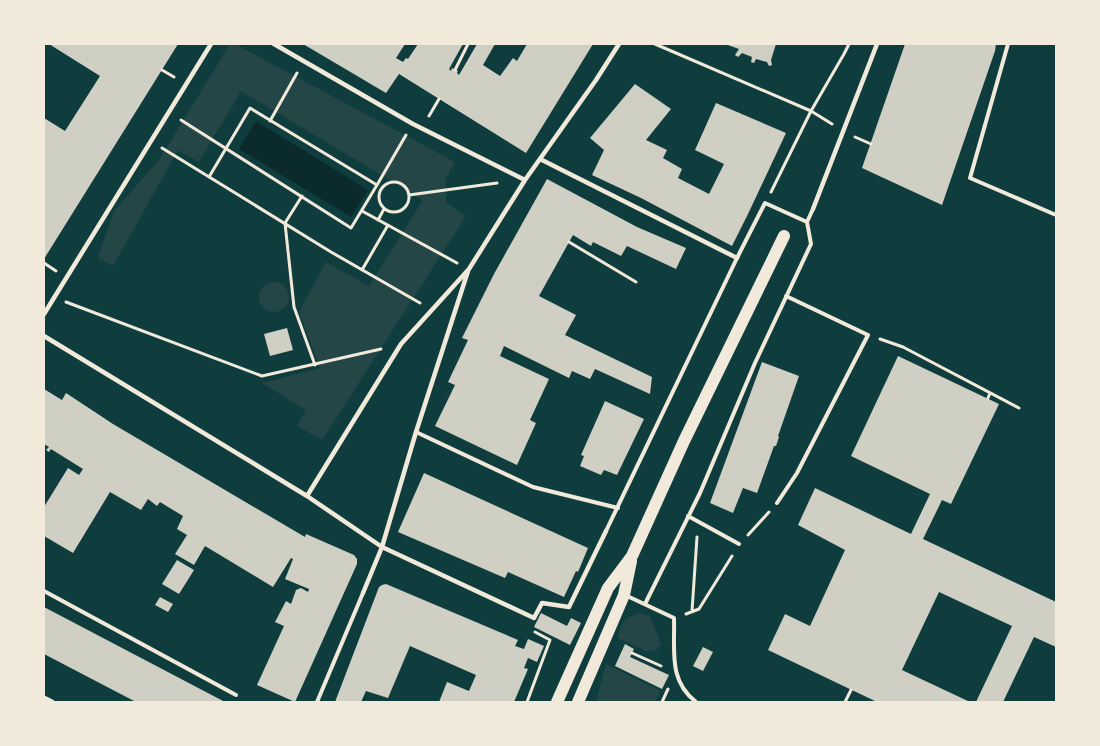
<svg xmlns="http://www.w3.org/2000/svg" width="1100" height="746" font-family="'Fira Sans',sans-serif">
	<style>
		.green { fill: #244646 }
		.water { fill: #0a2a2b }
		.building { fill: #cfcfc3 }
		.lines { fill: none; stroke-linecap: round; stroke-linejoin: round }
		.path { stroke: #f1e9da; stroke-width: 3 }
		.service { stroke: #f1e9da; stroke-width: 4 }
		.pedestrian { stroke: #f1e9da; stroke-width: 4.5 }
		.minor { stroke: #f1e9da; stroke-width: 5 }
		.primary { stroke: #f1e9da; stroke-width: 12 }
	</style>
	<rect width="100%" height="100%" fill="#0f3d3e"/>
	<path class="green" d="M230 44H235L455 162 445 180 446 202 465 216 459 227 322 440 297 426 306 410 262 383 320 368 299 312 326 262 369 286 423 200 241 91 199 162 178 150 113 266 98 258 114 211 159 160Z
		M259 297a15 15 0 1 1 30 0a15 15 0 1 1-30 0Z
		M640 613 650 616 661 644 656 650 648 652 618 638C621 622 624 618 640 613Z
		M606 664 660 691 656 701 652 702H596Z"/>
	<path class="water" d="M256 121 368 190 351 217 239 149Z"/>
	<path class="building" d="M49 44H178L44 259V118L65 131 100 76Z
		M303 44H405L396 58 403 62 406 58 408 59 418 44H463L449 69 451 71 452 68 458 71 457 73 459 75 477 44H495L483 65 500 76 513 58 517 61 527 44H593L526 153 399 74 386 93Z
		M725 44H776L771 60 772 65 769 66 767 62 756 59 754 63 751 62 752 57 742 53 738 57 735 55 739 49Z
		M905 44H996L995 51 942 205 862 168Z
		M635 84 671 109 646 140 667 150 663 158 682 169 678 178 709 194 724 164 695 150 716 103 786 133 748 214 732 246 641 198 592 175 604 150 590 138Z
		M547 179 637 227 686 248 676 269 627 246 621 256 593 242 591 246 573 235 539 296 576 315 565 335 652 377 650 394 595 369 590 379 572 371 569 378 504 346 500 356 549 379 530 420 536 423 517 465 435 426 455 385 448 382 468 340 462 338 494 274Z
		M287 328 293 350 270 356 264 334Z
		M898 356 999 404 951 504 942 500 923 539 1056 602V647L1034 637 1003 702H976L1012 626 939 592 902 670 970 702H877L768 650 785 614 810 626 845 550 798 525 815 488 911 534 930 494 851 456Z
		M762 362 799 376 778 436 779 437 776 446H774L757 493 743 488 733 513 710 503Z
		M44 389 62 400 66 393 113 424 305 537 306 534 354 555 357 559V564L295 702 257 685 284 626 275 622 286 601 291 604 296 590 301 588 308 592 309 589 285 579 293 559 291 558 273 587 205 546 194 565 175 554 187 535 177 529 183 516 160 502 157 506 148 499 141 510 110 492 73 553 44 536V507L68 468 79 475 83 469 51 449 49 452 46 450 49 447 44 444Z
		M605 401 644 419 617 475 604 470 601 475 580 466 584 456 581 455Z
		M424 473 588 548 578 572 576 571 564 597 508 572 505 578 398 532Z
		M177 560 194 570 179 594 162 584Z
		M386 584 518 640 515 646 524 649 528 639 544 646 537 662 528 658 524 668 528 669 514 702H439L447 682 469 691 476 675 410 646 388 698 366 691 361 702H335L379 587 382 585Z
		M160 597 173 604 168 612 155 605Z
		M44 607 225 702H136L44 654Z
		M541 613 567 626 571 618 581 623 570 645 534 627Z
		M625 644 634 649 630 657 669 675 662 689 615 666Z
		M703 647 713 652 703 671 693 666Z"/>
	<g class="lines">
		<path class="path" d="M655 44 811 111 832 124
			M162 70 174 77
			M455 70 468 44
			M429 116 439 99
			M181 120 351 228 377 185
			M270 121 297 73
			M855 137 871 144
			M162 148 331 252 420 303
			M209 177 250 108 377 185 406 135
			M379 197a15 15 0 1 1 30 0a15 15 0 1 1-30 0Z
			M771 192 811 111 844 54 849 44
			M409 195 497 183
			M302 196 285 223 294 307 315 365
			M362 211 457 263
			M378 220 384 209
			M569 242 636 282
			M44 263 56 271
			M362 270 388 225
			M66 302 262 376 381 349
			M880 339 903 347 1019 408
			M988 398 990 393
			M748 535 769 512
			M692 611 697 537
			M686 614 699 609 732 556
			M632 653 661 666
			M527 702 550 640 535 632
			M662 702 668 689
			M845 702 851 690"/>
		<path class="service" d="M1008 44 970 178 1056 215
			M416 432 533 487 618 508
			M777 503 797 473 868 335 786 296
			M688 516 739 544
			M606 531 737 258 765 203 807 222
			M44 591 236 695
			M625 595 674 618C675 651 668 680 696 702
			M645 604 700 493 755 363 811 244 807 222 813 209
			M317 702 363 593"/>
		<path class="pedestrian" d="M274 44 413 124 525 180 469 269 401 344 307 496
			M540 159 737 258
			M525 180 596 80 619 44
			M813 209 877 44
			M44 314 211 44
			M44 336 307 496 382 547 534 618 542 603 569 607 606 531
			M363 593 382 547 416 432 468 271"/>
		<path class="minor" d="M44 698 52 702"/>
		<path class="primary" d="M557 702 608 588 632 556 684 441 784 236
			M578 702 624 595 631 561"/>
	</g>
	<rect width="1100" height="746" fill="none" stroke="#f1e9da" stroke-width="90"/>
</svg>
